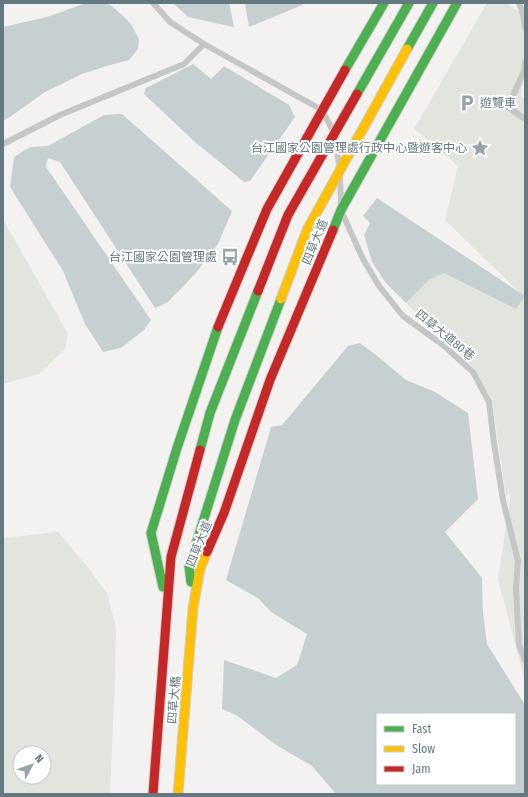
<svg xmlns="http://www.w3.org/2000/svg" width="528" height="797" font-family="'Fira Sans Condensed','Noto Sans TC',sans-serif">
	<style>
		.green { fill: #e2e4de; fill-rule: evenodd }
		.water { fill: #c6d0d1; fill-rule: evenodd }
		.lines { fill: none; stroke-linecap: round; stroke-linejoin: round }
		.fast-casing { stroke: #cecfcf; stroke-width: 11 }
		.slow-casing { stroke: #cecfcf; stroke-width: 11 }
		.jam-casing { stroke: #cecfcf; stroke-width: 11 }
		.lane { stroke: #c5c7c6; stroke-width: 6 }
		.fast { stroke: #4caf50; stroke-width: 9 }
		.slow { stroke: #ffc107; stroke-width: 9 }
		.jam { stroke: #c62828; stroke-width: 9 }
		.labels { text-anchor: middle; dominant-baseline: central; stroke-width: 4; stroke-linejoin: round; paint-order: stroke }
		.poi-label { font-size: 12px; fill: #64787f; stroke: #fff; text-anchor: end }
		.street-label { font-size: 12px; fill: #64787f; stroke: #fff }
	</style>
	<rect width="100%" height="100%" fill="#f3f2f1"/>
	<path class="green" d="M487 3H505L525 15V71L521 95 525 99V681L498 579 511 493 506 496 492 400 475 369 406 303 430 279 444 273 516 309 524 297 445 220 458 166 414 129Z
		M3 219 68 334 65 349 39 374 3 384Z
		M58 532 86 565 107 593 116 628 115 679 110 794H3V538ZM20 753H44V777H20Z"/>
	<path class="water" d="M86 3H108L122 15 131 24 139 39 138 49 129 60 110 65 82 74 45 92 10 117 3 121V27L47 17Z
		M173 3H229L234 27 188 17Z
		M245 3H307L249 27Z
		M193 64 211 79 224 66 289 105 295 117 250 181 244 182 195 142 144 94 146 88Z
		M122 114 232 211 218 244 196 273 168 302 155 308 60 162 48 158 46 167 151 320 144 330 121 348 103 352 85 324 63 271 10 187 14 157 30 147 48 146 104 115Z
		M377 198 525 296 516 309 444 273 430 279 406 303 385 282 372 262 364 235 370 223 363 216Z
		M360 343 376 355 406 380 435 392 468 413 478 499 445 532 482 578 483 613 487 644 525 705V794H336L312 766 276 745 251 726 236 715 222 709 224 660 276 678 297 665 307 634 271 612 258 598 226 580 271 427 282 425 348 346ZM377 714H515V784H377Z"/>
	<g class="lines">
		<g class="fast-casing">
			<path id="fast" d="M407 49 433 3
				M345 70 384 3
				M357 94 409 3
				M333 230 341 210 457 3
				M200 450 210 413 258 291
				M191 582 189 566 235 420 281 299
				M163 587 151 533 177 448 218 327"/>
		</g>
		<g class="slow-casing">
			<path id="slow" d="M281 299 307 230 407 49
				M178 794 193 608 200 569 207 552"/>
		</g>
		<g class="jam-casing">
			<path id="jam" d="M258 291 288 215 357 94
				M218 327 267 209 345 70
				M207 552 224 513 270 380 333 230
				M153 794 171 557 200 450"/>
		</g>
		<path class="lane" d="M153 3 170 22 204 44 322 110 333 131
			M519 3 523 14 525 27
			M525 62 524 71 508 107 525 119
			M335 139 339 164
			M3 144 60 115 184 64 204 44
			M340 179 341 202
			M343 215 363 259 379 286 403 316 443 345 473 372 489 402 494 443 503 500 518 561 516 587 519 645 525 660"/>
		<use href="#fast" class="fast"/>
		<use href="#slow" class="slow"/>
		<use href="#jam" class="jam"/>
	</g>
	<defs>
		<g id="parking-bare" transform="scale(1.38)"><path d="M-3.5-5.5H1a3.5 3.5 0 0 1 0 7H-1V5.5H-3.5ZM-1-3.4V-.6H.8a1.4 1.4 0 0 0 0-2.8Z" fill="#96a3a7" stroke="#fff" stroke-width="2.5" paint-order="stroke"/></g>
		<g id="sight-bare" transform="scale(1.38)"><path d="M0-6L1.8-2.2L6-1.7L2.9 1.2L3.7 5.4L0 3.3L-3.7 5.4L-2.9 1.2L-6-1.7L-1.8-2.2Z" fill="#96a3a7" stroke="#fff" stroke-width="2.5" paint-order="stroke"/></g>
		<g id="bus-bare" transform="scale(1.38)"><path d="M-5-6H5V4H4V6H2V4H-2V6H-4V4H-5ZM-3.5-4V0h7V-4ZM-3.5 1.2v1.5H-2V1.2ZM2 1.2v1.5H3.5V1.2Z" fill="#96a3a7" stroke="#fff" stroke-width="2.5" paint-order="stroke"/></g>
	</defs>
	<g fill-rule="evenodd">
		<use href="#parking-bare" x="467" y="103"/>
		<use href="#sight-bare" x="480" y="148"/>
		<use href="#bus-bare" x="230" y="257"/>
	</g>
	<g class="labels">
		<g class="poi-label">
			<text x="480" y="103" text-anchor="start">遊覽車</text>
			<text x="467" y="148">台江國家公園管理處行政中心暨遊客中心</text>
			<text x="217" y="257">台江國家公園管理處</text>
		</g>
		<g class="street-label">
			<text transform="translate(315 242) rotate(-68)">四草大道</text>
			<text transform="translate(445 335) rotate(39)">四草大道80巷</text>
			<text transform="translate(199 544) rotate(-68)">四草大道</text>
			<text transform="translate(174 700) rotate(-85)">四草大橋</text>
		</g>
	</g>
	<rect width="528" height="797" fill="none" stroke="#64787f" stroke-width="8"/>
	<rect x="376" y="713" width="140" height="72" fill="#ffffff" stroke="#c1c9cc"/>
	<rect x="384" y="726" width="20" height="6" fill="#4caf50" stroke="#c1c9cc"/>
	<text x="412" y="733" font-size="12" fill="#64787f">Fast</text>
	<rect x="384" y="746" width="20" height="6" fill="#ffc107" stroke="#c1c9cc"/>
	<text x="412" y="753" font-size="12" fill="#64787f">Slow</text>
	<rect x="384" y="766" width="20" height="6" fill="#c62828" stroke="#c1c9cc"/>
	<text x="412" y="773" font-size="12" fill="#64787f">Jam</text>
	<g transform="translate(32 765) rotate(49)"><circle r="19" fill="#ffffff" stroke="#c1c9cc"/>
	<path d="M0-3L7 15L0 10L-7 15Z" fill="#96a3a7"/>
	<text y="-6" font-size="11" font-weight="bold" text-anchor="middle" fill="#64787f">N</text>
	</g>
</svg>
